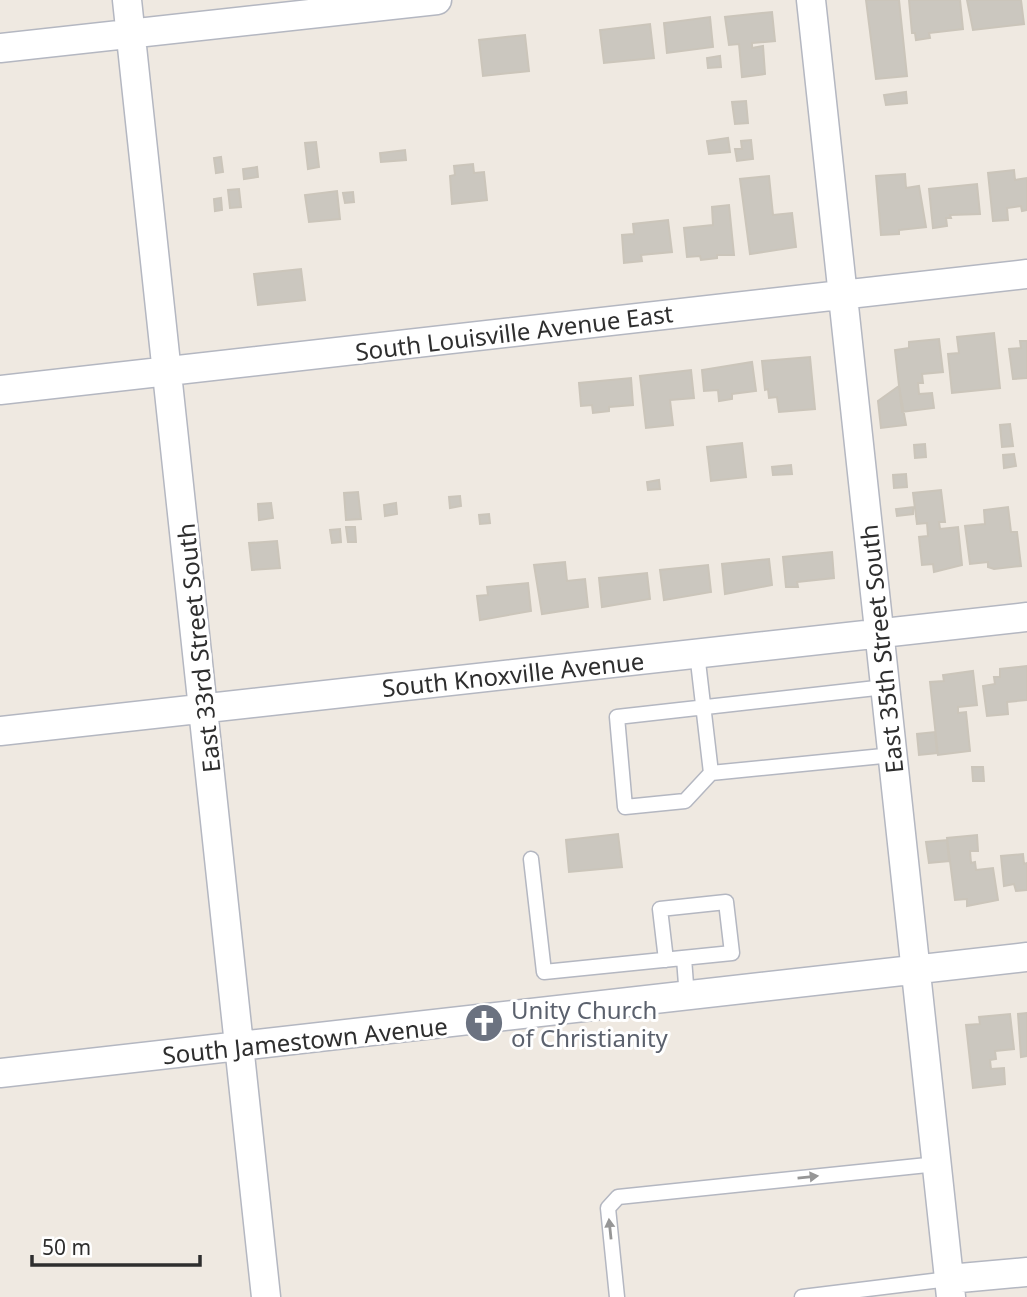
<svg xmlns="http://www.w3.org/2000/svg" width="1027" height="1297" font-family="'Noto Sans',sans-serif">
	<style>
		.building { fill: #cbc7bf; stroke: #cbc5ba; stroke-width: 2 }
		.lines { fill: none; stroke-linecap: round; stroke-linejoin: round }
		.lane-casing { stroke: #b4b7c1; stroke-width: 17 }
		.street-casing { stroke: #b4b7c1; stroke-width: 31 }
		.lane { stroke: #fff; stroke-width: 14 }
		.street { stroke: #fff; stroke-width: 28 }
		.oneway { fill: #969696 }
		.labels { text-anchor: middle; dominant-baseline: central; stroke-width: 6; stroke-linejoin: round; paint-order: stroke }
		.street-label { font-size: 24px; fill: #2e2e2e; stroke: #fff }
		.worship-label { font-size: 24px; fill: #5b616d; stroke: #fff; text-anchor: start }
	</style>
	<rect width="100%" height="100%" fill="#efe9e1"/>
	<path class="building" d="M866 0H899L907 76 876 79Z
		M909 0H960L963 29 929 33 930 38 916 40 915 33H912Z
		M967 0H1021L1024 24 973 30Z
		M772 12 775 41 752 43V48L763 46 765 74 742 77 739 44 729 45 725 17Z
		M710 17 713 47 667 53 664 23Z
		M650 24 654 58 604 63 600 30Z
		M525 35 529 71 483 76 479 40Z
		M720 56 721 67 708 68 707 58Z
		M906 92 907 103 886 105 884 95Z
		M746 101 748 123 735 124 732 102Z
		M728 138 730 152 709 154 707 141Z
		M751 140 753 159 737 161 735 149H742L741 141Z
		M316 142 319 167 308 169 305 143Z
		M405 150 406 160 381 162 380 153Z
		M221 157 223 172 216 173 214 158Z
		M473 164 474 173 484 172 487 200 452 204 450 176 455 175 454 166Z
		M257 167 258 177 244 179 243 169Z
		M1014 170 1015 180 1027 178V210L1022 211 1021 206 1007 208 1008 220 993 221 988 173Z
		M905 174 906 188 919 186 926 227 899 230V234L881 235 876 176Z
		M769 176 773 215 792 213 796 247 750 254 740 179Z
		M977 184 980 214 950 215 951 218H946L947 226 933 228 929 189Z
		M239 189 241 207 230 208 228 190Z
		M337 191 340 219 309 222 305 195Z
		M353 192 354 202 345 203 343 193Z
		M221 198 222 210 215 211 214 199Z
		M729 205 734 255H717V258L701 260 700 256 687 257 684 228 713 225 712 207Z
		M668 220 672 252 641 255 642 261 624 263 622 235 634 234 633 224Z
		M301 269 305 300 258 305 254 274Z
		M994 333 1000 388 952 393 948 354 959 353 957 337Z
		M939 339 943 372 922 374 923 383H918L919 394 932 393 934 408 902 412 895 350 909 348V342Z
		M1020 341H1027V378L1013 379 1009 349 1021 348Z
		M810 357 815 409 779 412 777 397 769 398 768 389 765 390 762 361Z
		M752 362 756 391 732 394V399L719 401 718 390 704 391 702 370Z
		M691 370 694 398 670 400 673 425 646 428 640 376Z
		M631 378 633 405 609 407V411L593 413 592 405 581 406 579 383Z
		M899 386 906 425 881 428 878 401Z
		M1010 424 1013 446 1002 447 1000 425Z
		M742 443 746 477 711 481 707 447Z
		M925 444 926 457 915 458 914 445Z
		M1014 454 1016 466 1004 468 1003 455Z
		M791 465 792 474 773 475 772 467Z
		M906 474 907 487 894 488 893 475Z
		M659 480 660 489 648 490 647 482Z
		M941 490 945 522H939L940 529 958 527 962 565 934 572 933 564 922 565 919 537 928 536 927 523 917 524 913 493Z
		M358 492 361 519 346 520 344 493Z
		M460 496 461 506 450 508 449 497Z
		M271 503 273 518 259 520 258 504Z
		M396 503 397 514 385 516 384 505Z
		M913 507V514L897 516 896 509Z
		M1008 507 1011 532H1017L1021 566 994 569 988 567V562L970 564 965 526 985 524 984 510Z
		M489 514 490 523 480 524 479 515Z
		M346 527H355L356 542H348Z
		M340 529 341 542 332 543 330 530Z
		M277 541 280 568 252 570 249 543Z
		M832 552 834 578 797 582 798 587H786L783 557Z
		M769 559 772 585 725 594 722 564Z
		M565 562 567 581 585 579 588 607 542 614 534 565Z
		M708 565 711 592 664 600 660 570Z
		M647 573 650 599 602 607 599 578Z
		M528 583 531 611 480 620 477 596 488 595 487 587Z
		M1027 666V700L1007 702 1008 714 987 716 983 686 995 684 994 677H1000V669Z
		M973 671 977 705 958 707V713L966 712 970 751 938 755 930 682 944 681 943 675Z
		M935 732 937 753 919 755 917 734Z
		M972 767H983L984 781H973Z
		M618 834 622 867 569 872 566 840Z
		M977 835 978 851H970L971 863 975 862 976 870 993 868 998 900 967 906V899L955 900 947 838Z
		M947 840 949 861 929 863 926 842Z
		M1023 854 1024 864 1027 863V890L1016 891 1014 884 1004 886 1001 856Z
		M1027 1013V1056L1021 1057 1018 1014Z
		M1010 1014 1014 1049 995 1051 996 1059 990 1060 991 1069 1004 1068 1005 1084 973 1088 966 1025 980 1024 979 1017Z"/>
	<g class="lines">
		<g class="lane-casing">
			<path id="lane" d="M697 653 711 773 893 755
				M711 773 685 801 625 807 617 717 885 687
				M531 859 544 972 732 953 726 902 660 909 666 960
				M684 958 687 998
				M617 1297 608 1208 618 1197 937 1164
				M802 1297 949 1279"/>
		</g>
		<g class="street-casing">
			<path id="street" d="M127 0 266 1297
				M811 0 951 1297
				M0 48 437 0
				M0 390 1027 274
				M0 731 1027 617
				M0 1073 1027 957
				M949 1279 1027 1272"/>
		</g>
		<use href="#lane" class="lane"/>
		<use href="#street" class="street"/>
	</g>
	<defs><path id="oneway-solid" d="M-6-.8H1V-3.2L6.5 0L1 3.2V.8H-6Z" transform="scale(1.75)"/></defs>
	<g class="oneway">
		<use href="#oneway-solid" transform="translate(808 1177) rotate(-6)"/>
		<use href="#oneway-solid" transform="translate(610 1229) rotate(-96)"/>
	</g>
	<defs>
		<g id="church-disc" transform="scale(2.0125)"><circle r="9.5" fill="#6b7280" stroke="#fff"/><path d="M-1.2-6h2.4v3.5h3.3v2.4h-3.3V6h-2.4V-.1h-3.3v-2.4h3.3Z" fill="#fff"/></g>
	</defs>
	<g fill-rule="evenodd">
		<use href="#church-disc" x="484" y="1023"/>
	</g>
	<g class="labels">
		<g class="street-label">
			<text transform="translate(514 332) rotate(-7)">South Louisville Avenue East</text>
			<text transform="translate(198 648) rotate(-96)">East 33rd Street South</text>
			<text transform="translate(881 649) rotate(-96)">East 35th Street South</text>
			<text transform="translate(513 674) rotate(-6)">South Knoxville Avenue</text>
			<text transform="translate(305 1040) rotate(-6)">South Jamestown Avenue</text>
		</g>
		<g class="worship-label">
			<text x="511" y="1009">Unity Church<tspan x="511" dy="28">of Christianity</tspan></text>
		</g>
	</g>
	<path d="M32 1255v10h168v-10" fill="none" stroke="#2e2e2e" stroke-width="3.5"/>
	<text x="42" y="1255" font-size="21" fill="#2e2e2e" stroke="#ffffff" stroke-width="5" paint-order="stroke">50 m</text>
</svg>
